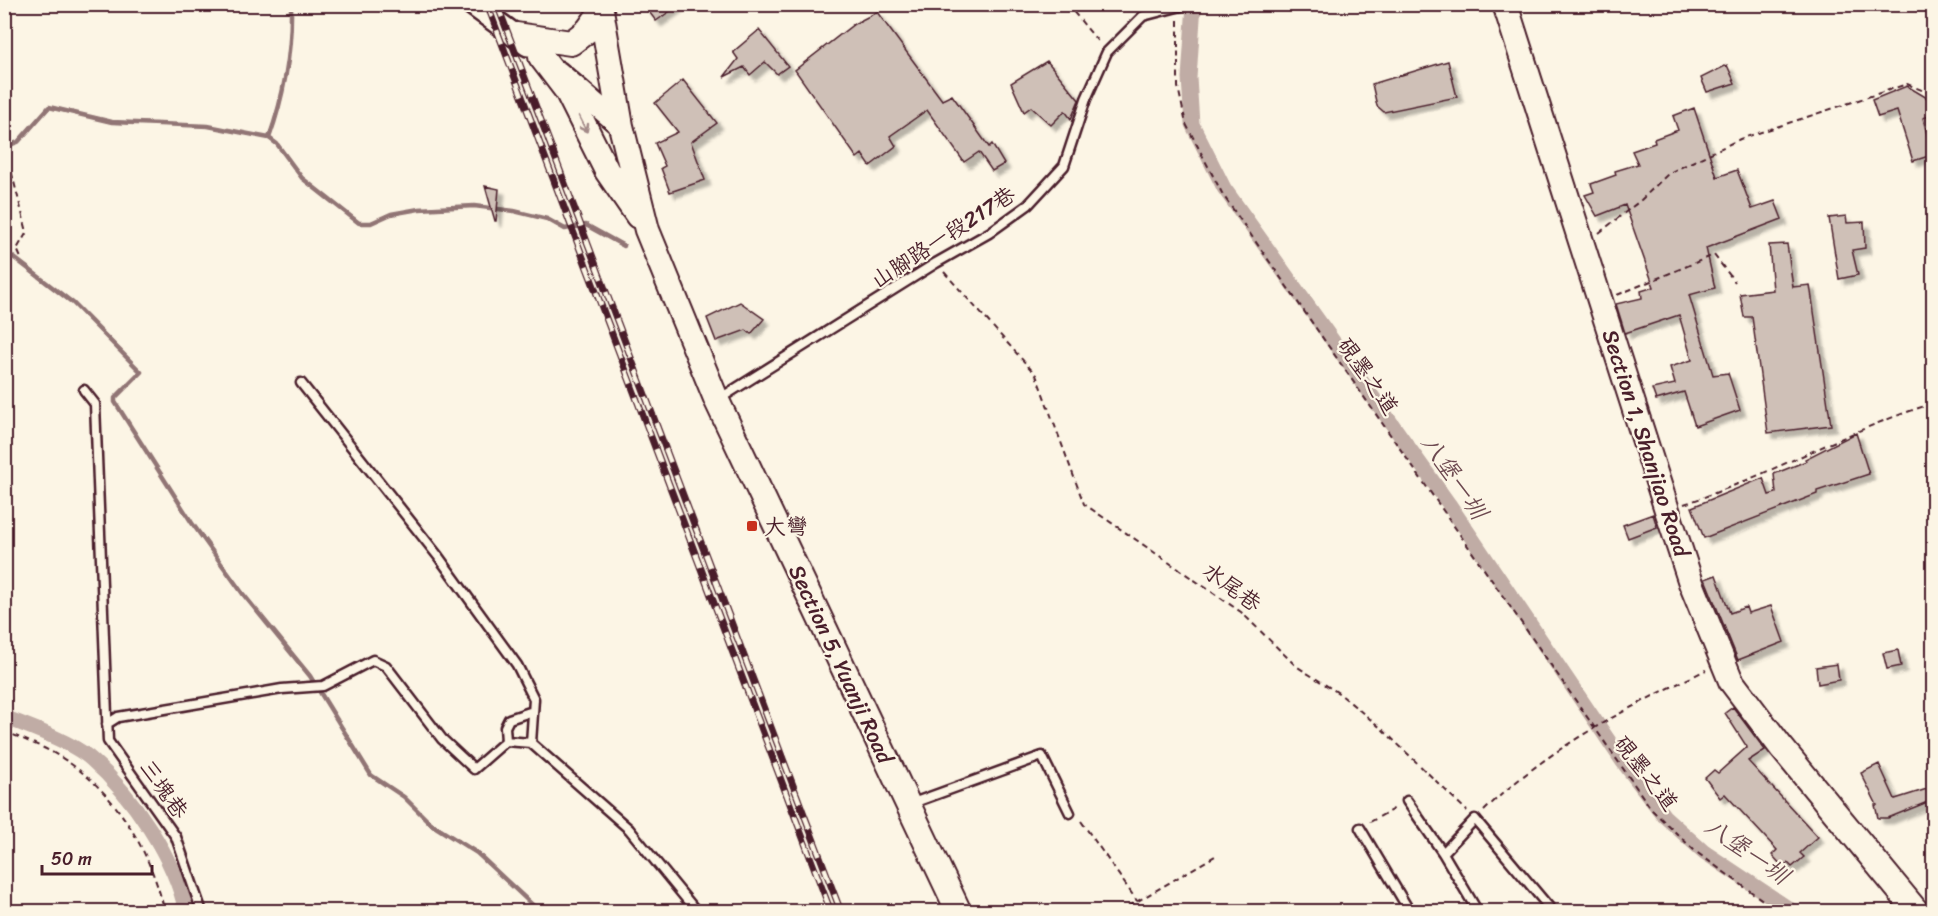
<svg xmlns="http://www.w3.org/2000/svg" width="1938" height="916" font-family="Sriracha,'LXGW WenKai TC',sans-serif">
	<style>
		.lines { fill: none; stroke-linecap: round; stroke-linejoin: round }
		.stream { stroke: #917474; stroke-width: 4.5 }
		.canal { stroke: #c0aca5; stroke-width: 15 }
		.building { fill: #cfc0b7; stroke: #4a1f2b; stroke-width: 1.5; filter: url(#shadow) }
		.service-casing { stroke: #4a1f2b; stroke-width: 13 }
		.tertiary-casing { stroke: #4a1f2b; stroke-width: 26 }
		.secondary-casing { stroke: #4a1f2b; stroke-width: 28 }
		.path { stroke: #4a1f2b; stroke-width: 2; stroke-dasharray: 6 4.5; stroke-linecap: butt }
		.service { stroke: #fcf5e5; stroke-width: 8 }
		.tertiary { stroke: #fcf5e5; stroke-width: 21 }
		.secondary { stroke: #fcf5e5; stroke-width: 24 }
		.rail-casing { stroke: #4a1f2b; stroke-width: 7 }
		.rail { stroke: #fcf5e5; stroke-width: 4.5; stroke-dasharray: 14; stroke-linecap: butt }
		.oneway { stroke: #a38a88 }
		.poi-dot { fill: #c8321e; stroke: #fcf5e5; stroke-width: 2 }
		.labels { text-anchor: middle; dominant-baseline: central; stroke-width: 4.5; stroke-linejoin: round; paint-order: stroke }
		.street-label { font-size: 22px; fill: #4a1f2b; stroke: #fcf5e5 }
		.poi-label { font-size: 22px; fill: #4a1f2b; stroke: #fcf5e5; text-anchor: start }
		.water-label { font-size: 24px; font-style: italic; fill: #6d4950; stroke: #fcf5e5 }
	</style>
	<defs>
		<filter id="shadow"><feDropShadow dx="5.5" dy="5.5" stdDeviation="1.5" flood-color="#0004"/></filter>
	</defs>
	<rect width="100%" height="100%" fill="#fcf5e5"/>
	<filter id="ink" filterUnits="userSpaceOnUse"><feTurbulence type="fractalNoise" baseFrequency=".0167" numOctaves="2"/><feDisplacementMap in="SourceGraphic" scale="12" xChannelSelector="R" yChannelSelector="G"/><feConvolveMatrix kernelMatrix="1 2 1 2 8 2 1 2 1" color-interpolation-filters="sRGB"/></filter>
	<g filter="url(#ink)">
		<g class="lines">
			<path class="stream" d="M269 138C284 96 292 49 291 4
				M4 147 18 142 49 107 112 122 208 126 269 138 277 144 302 178 359 223H371L391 214 419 209 474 206 514 211 547 219 565 229 586 225 624 246
				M4 250 73 303 141 372 115 398V402L192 523 243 594 310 676 371 775 404 797 431 824 477 853 540 912"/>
			<path class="canal" d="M1194 4 1189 78 1192 124 1224 188 1449 504 1623 762 1664 816 1704 852 1794 912
				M4 717C28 726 72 742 91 759 132 795 175 858 186 912"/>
		</g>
		<path class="building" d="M643 4H680L656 21Z
			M877 12 942 100 952 95 989 147 992 144 1004 164 992 171 979 152 964 162 927 110 890 136 896 146 870 166 862 154 857 158 795 70 854 24Z
			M759 30 788 66 777 74 765 62 750 75 744 67 724 77 738 59 733 52Z
			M1047 61 1079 100 1071 119 1065 111 1051 125 1031 107 1024 112 1011 83Z
			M1448 61 1457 97 1384 112 1377 106 1372 84Z
			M1727 65 1735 83 1707 92 1701 78Z
			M683 80 717 123 691 142 705 180 670 192 661 168 665 166 655 143 678 132 655 103Z
			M1907 86 1929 99 1933 115 1923 118 1932 155 1913 161 1897 111 1878 117 1872 100Z
			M1694 108 1717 177 1737 170 1752 209 1775 201 1782 219 1706 248 1715 288 1689 295 1713 375 1728 373 1740 410 1695 426 1684 392 1656 400 1652 389 1675 384 1670 367 1692 360 1679 315 1625 333 1616 304 1642 298 1641 291 1654 287 1625 205 1597 216 1585 195 1594 192 1591 184 1616 175 1615 171 1638 164 1632 151 1655 143 1654 139 1678 130 1673 116Z
			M485 186 499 189 496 221H495Z
			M1846 216 1847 223 1864 222 1865 248 1852 250 1858 275 1839 279 1829 218Z
			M1787 244 1793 287 1810 285 1831 425 1768 433 1752 317H1744L1740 294 1773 290 1769 245Z
			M740 302 764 319 751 334 746 330 716 341 707 318Z
			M1856 433 1869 474 1817 491V494L1704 538 1692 507 1763 478 1769 495 1776 493 1774 474 1806 461 1805 459Z
			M1653 514 1657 527 1628 538 1623 525Z
			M1716 575 1730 613 1746 607 1748 613 1771 606 1784 642 1738 660 1705 579Z
			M1898 650 1901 666 1887 669 1883 653Z
			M1837 664 1839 680 1818 684 1816 667Z
			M1733 707 1765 750 1748 761 1818 837 1800 853 1804 857 1792 867 1788 863 1783 867 1772 855 1777 850 1725 794 1720 798 1705 778 1714 770 1718 773 1747 747 1725 713Z
			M1879 764 1895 799 1927 789 1930 801 1888 818H1878L1875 805H1877L1861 773Z"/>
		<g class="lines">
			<g class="service-casing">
				<path id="service" d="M301 383 438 556 517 665 534 699 531 743
					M84 390 95 404 108 741 176 837 202 912
					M719 399 936 263 989 233 1028 205 1064 166 1086 99 1107 52 1143 16 1189 4
					M107 724 118 717 282 689 323 686 373 660 386 666 442 739 474 769 506 741 531 743 629 829 697 912
					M506 741 505 727 509 719 533 711
					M1407 801 1443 853 1478 912
					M910 804 1042 756 1070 813
					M1360 828 1410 912
					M1443 853 1475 819 1553 912"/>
			</g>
			<g class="tertiary-casing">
				<path id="tertiary" d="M472 4 528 45
					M558 72 621 126"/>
			</g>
			<g class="secondary-casing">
				<path id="secondary" d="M600 4 621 126 647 230 717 401 959 912
					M1505 4 1667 510 1691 583 1731 681 1781 747 1917 912
					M516 35 571 43 588 30 601 12
					M541 57 567 91 607 171 638 216"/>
			</g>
			<path class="path" d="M1067 4 1100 44
				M1178 20V87L1186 124 1223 195 1652 810 1695 851 1779 912
				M4 155H7L27 232 17 249 21 258
				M1599 233 1641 200 1669 173 1740 139 1907 84 1934 95
				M944 272 1036 375 1084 504 1241 612 1296 666 1340 694 1382 729 1467 811
				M1617 295 1714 255 1735 282
				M1684 504C1769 476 1847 430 1934 403
				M4 731C22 739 42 746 59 756 116 791 149 848 165 912
				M1484 811C1547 748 1627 708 1706 670
				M1081 821 1137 901
				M1370 822 1397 807
				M1119 912 1215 856"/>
			<use href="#service" class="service"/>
			<use href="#tertiary" class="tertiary"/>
			<use href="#secondary" class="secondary"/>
			<g class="rail-casing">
				<path id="rail" d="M487 4 831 912
					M497 4 841 912"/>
			</g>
			<use href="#rail" class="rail"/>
		</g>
		<defs><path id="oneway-shaft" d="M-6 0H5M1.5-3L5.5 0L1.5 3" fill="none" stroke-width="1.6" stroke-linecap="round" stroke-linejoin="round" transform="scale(1.5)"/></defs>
		<use class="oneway" href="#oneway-shaft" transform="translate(583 124) rotate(63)"/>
	</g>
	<rect class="poi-dot" x="746" y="520" width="12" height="12" rx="3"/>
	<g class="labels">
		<g class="street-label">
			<text transform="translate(943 237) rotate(-33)">山腳路一段217巷</text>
			<text transform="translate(1368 376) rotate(55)">硯墨之道</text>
			<text transform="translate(1646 443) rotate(72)">Section 1, Shanjiao Road</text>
			<text transform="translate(1232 587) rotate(36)">水尾巷</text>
			<text transform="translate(841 664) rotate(65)">Section 5, Yuanji Road</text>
			<text transform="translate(1646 773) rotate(52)">硯墨之道</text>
			<text transform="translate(164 789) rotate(55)">三塊巷</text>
		</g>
		<g class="poi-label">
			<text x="764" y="526">大彎</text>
		</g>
		<g class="water-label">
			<text transform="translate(1454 477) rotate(55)">八堡一圳</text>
			<text transform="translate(1747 851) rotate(35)">八堡一圳</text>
		</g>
	</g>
	<rect width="1938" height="916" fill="none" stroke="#fcf5e5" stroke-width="24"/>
	<rect x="12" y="12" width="1914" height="892" fill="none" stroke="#4a1f2b" stroke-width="2" filter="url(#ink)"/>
	<path d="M42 865v9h110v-9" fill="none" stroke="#4a1f2b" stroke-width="3"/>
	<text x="51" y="865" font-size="18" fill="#4a1f2b" stroke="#fcf5e5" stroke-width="4.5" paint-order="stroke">50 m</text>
</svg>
